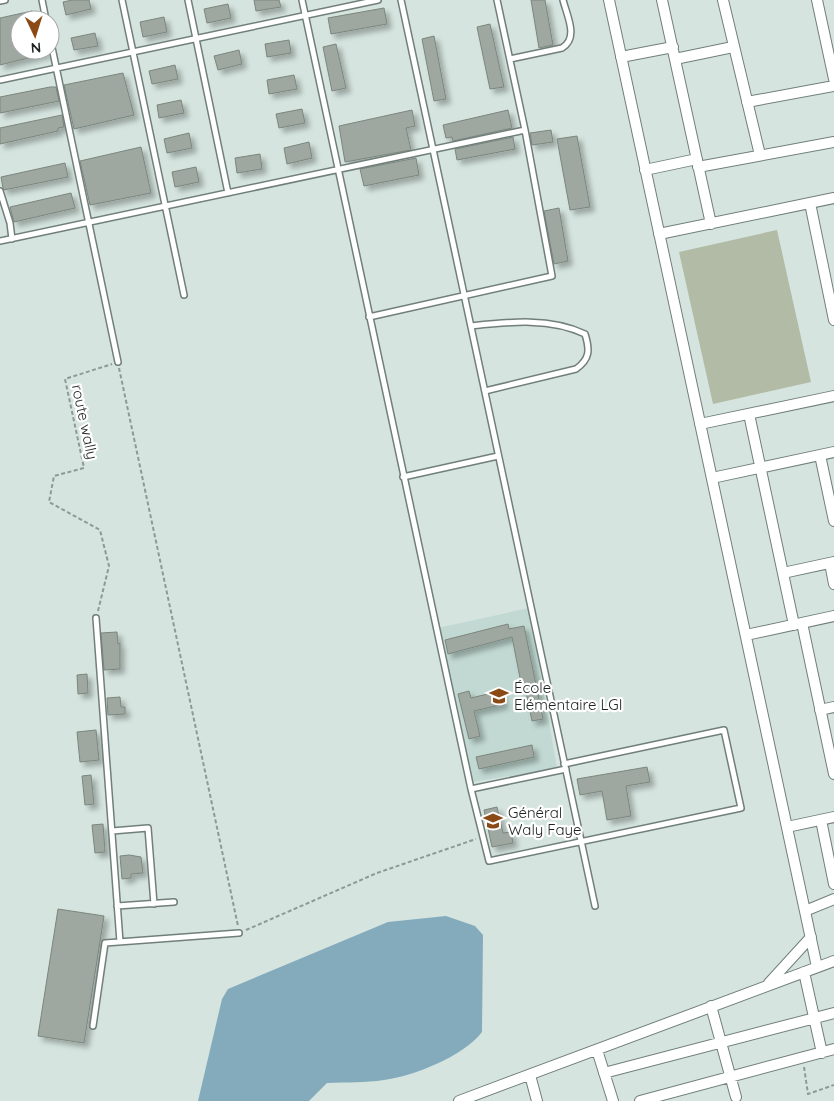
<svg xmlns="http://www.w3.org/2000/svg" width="834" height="1101" font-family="Quicksand,sans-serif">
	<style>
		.built { fill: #c1d9d2 }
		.green { fill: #b1bba5 }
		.water { fill: #84abbb }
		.building { fill: #9ea8a0; stroke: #7b867d; filter: url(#shadow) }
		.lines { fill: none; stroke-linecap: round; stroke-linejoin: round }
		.lane-casing { stroke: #717f7b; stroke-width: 8 }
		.street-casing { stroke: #717f7b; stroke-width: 12 }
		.path { stroke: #8e9996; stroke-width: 2; stroke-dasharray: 4 2.5; stroke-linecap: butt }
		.lane { stroke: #fff; stroke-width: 5 }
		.street { stroke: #fff; stroke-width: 10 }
		.labels { text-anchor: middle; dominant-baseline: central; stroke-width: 4.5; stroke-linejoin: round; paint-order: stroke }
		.street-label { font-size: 15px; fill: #1e2322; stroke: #fff }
		.poi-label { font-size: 15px; fill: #1e2322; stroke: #fff; text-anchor: start }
	</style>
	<defs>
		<filter id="shadow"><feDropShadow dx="4.5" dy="4.5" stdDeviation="2.5" flood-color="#0004"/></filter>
	</defs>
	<rect width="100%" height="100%" fill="#d5e4df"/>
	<path class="built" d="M529 608 557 768 473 782 438 628Z"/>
	<path class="green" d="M777 230 811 382 713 404 679 252Z"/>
	<path class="water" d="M446 916 475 926 483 935 482 1032C464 1056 414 1076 384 1080 366 1083 346 1082 327 1083L309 1101H198L222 999 228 989 388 922Z"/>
	<path class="building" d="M72 0H89L91 9 66 15 63 2Z
		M254 0H279L281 7 256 11Z
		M531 0H545L553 45 539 48Z
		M228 4 231 18 207 23 204 9Z
		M384 8 387 24 331 34 328 18Z
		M32 11 34 20H20V50H47L48 53 0 65V18Z
		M164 17 167 32 143 37 140 22Z
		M490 24 504 87 490 89 477 27Z
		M95 33 98 46 74 50 71 38Z
		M434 36 446 99 434 101 422 39Z
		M289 40 291 53 267 57 265 44Z
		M336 44 346 88 332 91 323 47Z
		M239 50 242 64 218 70 214 56Z
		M175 65 178 79 152 84 149 71Z
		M123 73 134 115 74 129 64 85Z
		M294 75 297 89 269 94 267 80Z
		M50 87H56L59 101 0 113V97Z
		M181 100 184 113 159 118 157 105Z
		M302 109 305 123 279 128 276 114Z
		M412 110 415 126 406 128 411 150 345 162 339 126Z
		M508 110 512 128 453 141 452 137 446 138 443 125Z
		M62 115 64 127 58 128V131L0 144V128Z
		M551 130 553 142 532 145 530 133Z
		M189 133 192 148 167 153 164 139Z
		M577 136 590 207 570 210 557 139Z
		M513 137 515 149 457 160 455 149Z
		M309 142 312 158 287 164 284 148Z
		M141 147 151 193 90 205 80 161Z
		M260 154 262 169 237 173 235 158Z
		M416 158 419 175 364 186 360 169Z
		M65 163 68 177 4 190 3 188 1 177Z
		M196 167 199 182 175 187 172 172Z
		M71 193 75 208 14 222 10 207Z
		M559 208 568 261 554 264 544 211Z
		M508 624 509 629 524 626 543 719 532 721 526 692 523 693 512 637 448 654 445 640Z
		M117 632 118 644 120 643V669L104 670 101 633Z
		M87 674 88 693 78 694 77 675Z
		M469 691 471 698 500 691 504 704 474 711 480 736 469 739 458 694Z
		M120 697 121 707H125V714L108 715 107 698Z
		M96 730 99 760 80 762 77 732Z
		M532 745 534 757 479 769 476 757Z
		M647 767 650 782 626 786 631 816 607 820 602 791 580 795 577 779Z
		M91 775 94 804 85 805 82 776Z
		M497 807 503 833 511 832 513 843 492 847 484 810Z
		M103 824 105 852 95 853 92 825Z
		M129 855 141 857 143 873 131 874V878L122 879 120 856Z
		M58 909 104 916 84 1043 38 1036Z"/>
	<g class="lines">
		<g class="lane-casing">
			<path id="lane" d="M42 0 46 20
				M122 0 184 295
				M188 0 228 193
				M302 0 471 789 489 861 741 808 724 730 564 764
				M401 0 595 906
				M0 1 5 0
				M50 38 118 362
				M510 59 562 48C579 38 567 16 563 0
				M0 80 378 0
				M0 191 10 223 12 239
				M0 241 525 130
				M369 317 552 276 525 130 497 0
				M471 326C508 322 550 317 585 334 590 350 590 359 576 369L485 391
				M403 477 498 456
				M96 618 120 942
				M471 789 566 769
				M112 831 148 828 154 904
				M117 906 174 902
				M93 1026 105 943 239 933"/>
		</g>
		<g class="street-casing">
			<path id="street" d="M609 0 817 967
				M662 0 711 224
				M723 0 760 155
				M817 0 834 79
				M621 57 673 47
				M675 59 733 47
				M747 102 834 86
				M698 167 834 142
				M645 170 697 159
				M810 203 834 320
				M659 234 834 198
				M749 414 794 625
				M700 424 834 396
				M820 455 834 521
				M712 478 834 452
				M830 563 834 584
				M783 573 834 562
				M802 623 834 774
				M746 635 834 616
				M820 710 834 707
				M821 820 834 884
				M787 827 834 817
				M805 911 834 899
				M804 972 822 1053
				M769 983 811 937
				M711 1006 736 1097
				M597 1050 613 1101
				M604 1073 834 1013
				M530 1075 537 1101
				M459 1101 834 961
				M640 1101 834 1049"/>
		</g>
		<path class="path" d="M119 368 238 926
			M98 611 109 566 100 530 49 502 54 476 84 468 65 379 112 364
			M246 930 377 873 476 839
			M804 1067 808 1094 834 1085"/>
		<use href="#lane" class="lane"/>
		<use href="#street" class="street"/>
	</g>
	<defs>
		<g id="school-bare" transform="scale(1.5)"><path d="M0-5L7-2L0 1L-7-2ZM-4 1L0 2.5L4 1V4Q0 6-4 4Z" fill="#8b4916" stroke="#fff" stroke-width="2.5" paint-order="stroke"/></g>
	</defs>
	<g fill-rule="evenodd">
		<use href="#school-bare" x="499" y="696"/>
		<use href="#school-bare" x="493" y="821"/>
	</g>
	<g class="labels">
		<g class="street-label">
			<text transform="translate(85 422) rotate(78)">route wally</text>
		</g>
		<g class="poi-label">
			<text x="514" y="687">École<tspan x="514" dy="17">Elémentaire LGI</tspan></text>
			<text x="508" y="812">Général<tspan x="508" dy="17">Waly Faye</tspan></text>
		</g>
	</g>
	<g transform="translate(35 35) rotate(176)"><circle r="24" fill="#ffffff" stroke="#a5a7a7"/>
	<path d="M0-4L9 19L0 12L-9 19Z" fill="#8b4916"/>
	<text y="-8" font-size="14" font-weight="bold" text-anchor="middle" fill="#1e2322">N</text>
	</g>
</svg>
